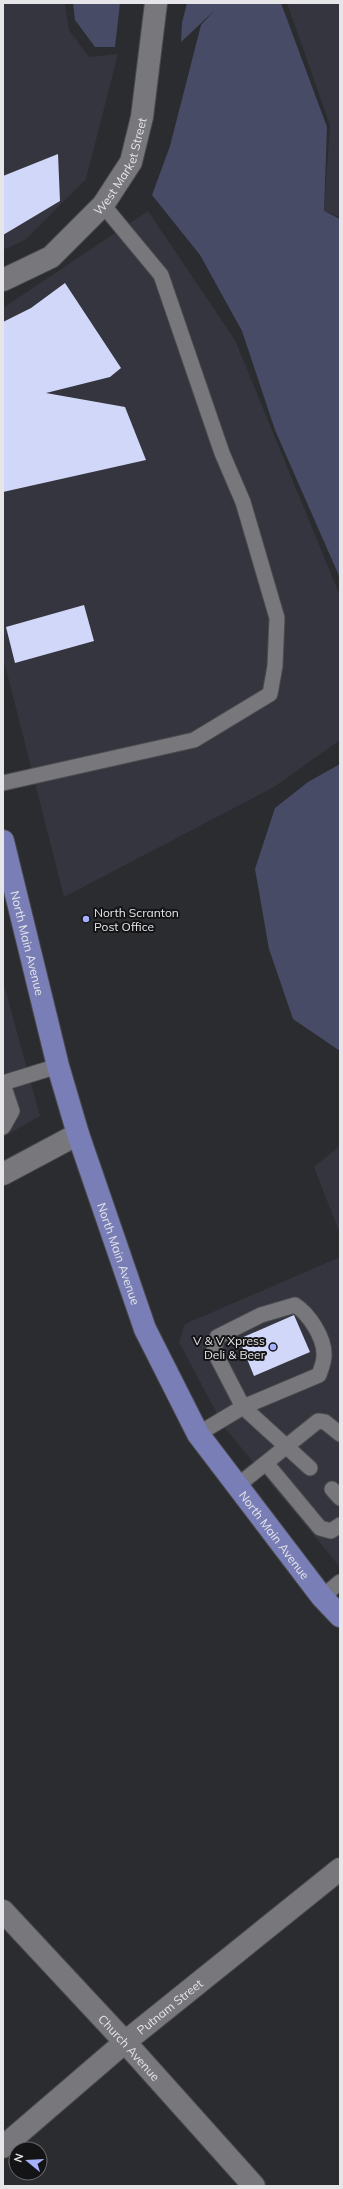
<svg xmlns="http://www.w3.org/2000/svg" width="343" height="2189" font-family="Mulish,sans-serif">
	<style>
		.built { fill: #34353e }
		.green { fill: #474b66 }
		.building { fill: #d1d7f8 }
		.lines { fill: none; stroke-linecap: round; stroke-linejoin: round }
		.service-casing { stroke: #4a4b4e; stroke-width: 17 }
		.minor-casing { stroke: #4a4b4e; stroke-width: 24 }
		.tertiary-casing { stroke: #4a4b4e; stroke-width: 24 }
		.primary-casing { stroke: #4a4b4e; stroke-width: 24 }
		.service { stroke: #77777c; stroke-width: 15 }
		.minor { stroke: #77777c; stroke-width: 22 }
		.tertiary { stroke: #77777c; stroke-width: 22 }
		.primary { stroke: #797fb6; stroke-width: 22 }
		.poi-dot { fill: #a5b1fc; stroke: #141416; stroke-width: 1.5 }
		.labels { text-anchor: middle; dominant-baseline: central; stroke-width: 4; stroke-linejoin: round; paint-order: stroke }
		.street-label { font-size: 12px; fill: #e6e6e9; stroke: #141416 }
		.poi-label { font-size: 12px; fill: #e6e6e9; stroke: #141416; text-anchor: start }
	</style>
	<rect width="100%" height="100%" fill="#2b2c2f"/>
	<path class="built" d="M3 3H65L69 30 89 57 118 54 86 179 25 240 3 250Z
		M287 3H340V217L324 211 330 125Z
		M148 211 235 340 340 596V740L274 787 64 897 3 657V308Z
		M3 981 40 1116 3 1137Z
		M340 1146V1234L314 1167Z
		M340 1257V1567L224 1427 179 1342 185 1324Z"/>
	<path class="green" d="M73 3H120L115 47H95L75 20Z
		M187 3H281L327 127 324 211 340 219V578L275 430 242 331 200 255 152 195 170 146 201 25 215 10 181 42 182 23Z
		M340 764V1051L293 1019 269 949 255 869 275 808 308 782Z"/>
	<path class="building" d="M58 154 60 201 3 235V176Z
		M65 283 121 368 110 377 46 393 125 407 146 460 3 492V322L31 308Z
		M84 605 94 641 15 663 6 627Z
		M294 1315 310 1352 254 1376 239 1339Z"/>
	<g class="lines">
		<g class="service-casing">
			<path id="service" d="M3 783 194 740 270 694 275 666 277 618 243 502 222 453 161 275 103 205
				M3 1083 58 1066
				M3 1084 12 1111 3 1127
				M198 1434 243 1407 319 1375C321 1369 324 1362 324 1356 325 1338 309 1314 295 1305L261 1315 217 1337 214 1351 243 1407 310 1468
				M266 1463 320 1528 331 1531 340 1525
				M237 1486 318 1421 325 1422 340 1434
				M332 1489 340 1498
				M322 1597 340 1582"/>
		</g>
		<g class="minor-casing">
			<g id="minor">
				<path id="s1" d="M3 1911 125 2042 254 2186"/>
				<path id="s2" d="M3 2147 125 2042 340 1869"/>
			</g>
		</g>
		<g class="tertiary-casing">
			<g id="tertiary">
				<path id="s3" d="M3 280 51 257 103 205 131 162 142 117 156 3"/>
				<path d="M3 1174 78 1134"/>
			</g>
		</g>
		<g class="primary-casing">
			<g id="primary">
				<path id="s4" d="M3 841 58 1066 78 1134 145 1329 198 1434 322 1597 340 1616"/>
			</g>
		</g>
		<use href="#service" class="service"/>
		<use href="#minor" class="minor"/>
		<use href="#tertiary" class="tertiary"/>
		<use href="#primary" class="primary"/>
	</g>
	<g class="poi-dot">
		<circle cx="86" cy="919" r="4"/>
		<circle cx="273" cy="1347" r="4"/>
	</g>
	<g class="labels">
		<g class="street-label">
			<text stroke="none"><textPath href="#s3" startOffset="170">West Market Street</textPath></text>
			<text stroke="none"><textPath href="#s4" startOffset="105">North Main Avenue</textPath></text>
			<text stroke="none"><textPath href="#s4" startOffset="429">North Main Avenue</textPath></text>
			<text stroke="none"><textPath href="#s4" startOffset="753">North Main Avenue</textPath></text>
			<text stroke="none"><textPath href="#s2" startOffset="218">Putnam Street</textPath></text>
			<text stroke="none"><textPath href="#s1" startOffset="186">Church Avenue</textPath></text>
		</g>
		<g class="poi-label">
			<text x="94" y="912">North Scranton<tspan x="94" dy="14">Post Office</tspan></text>
			<text x="265" y="1340" text-anchor="end">V &amp; V Xpress<tspan x="265" dy="14">Deli &amp; Beer</tspan></text>
		</g>
	</g>
	<rect width="343" height="2189" fill="none" stroke="#e6e6e9" stroke-width="8"/>
	<g transform="translate(28 2161) rotate(288)"><circle r="19" fill="#141416" stroke="#68686a"/>
	<path d="M0-3L7 15L0 10L-7 15Z" fill="#a5b1fc"/>
	<text y="-6" font-size="11" font-weight="bold" text-anchor="middle" fill="#e6e6e9">N</text>
	</g>
</svg>
